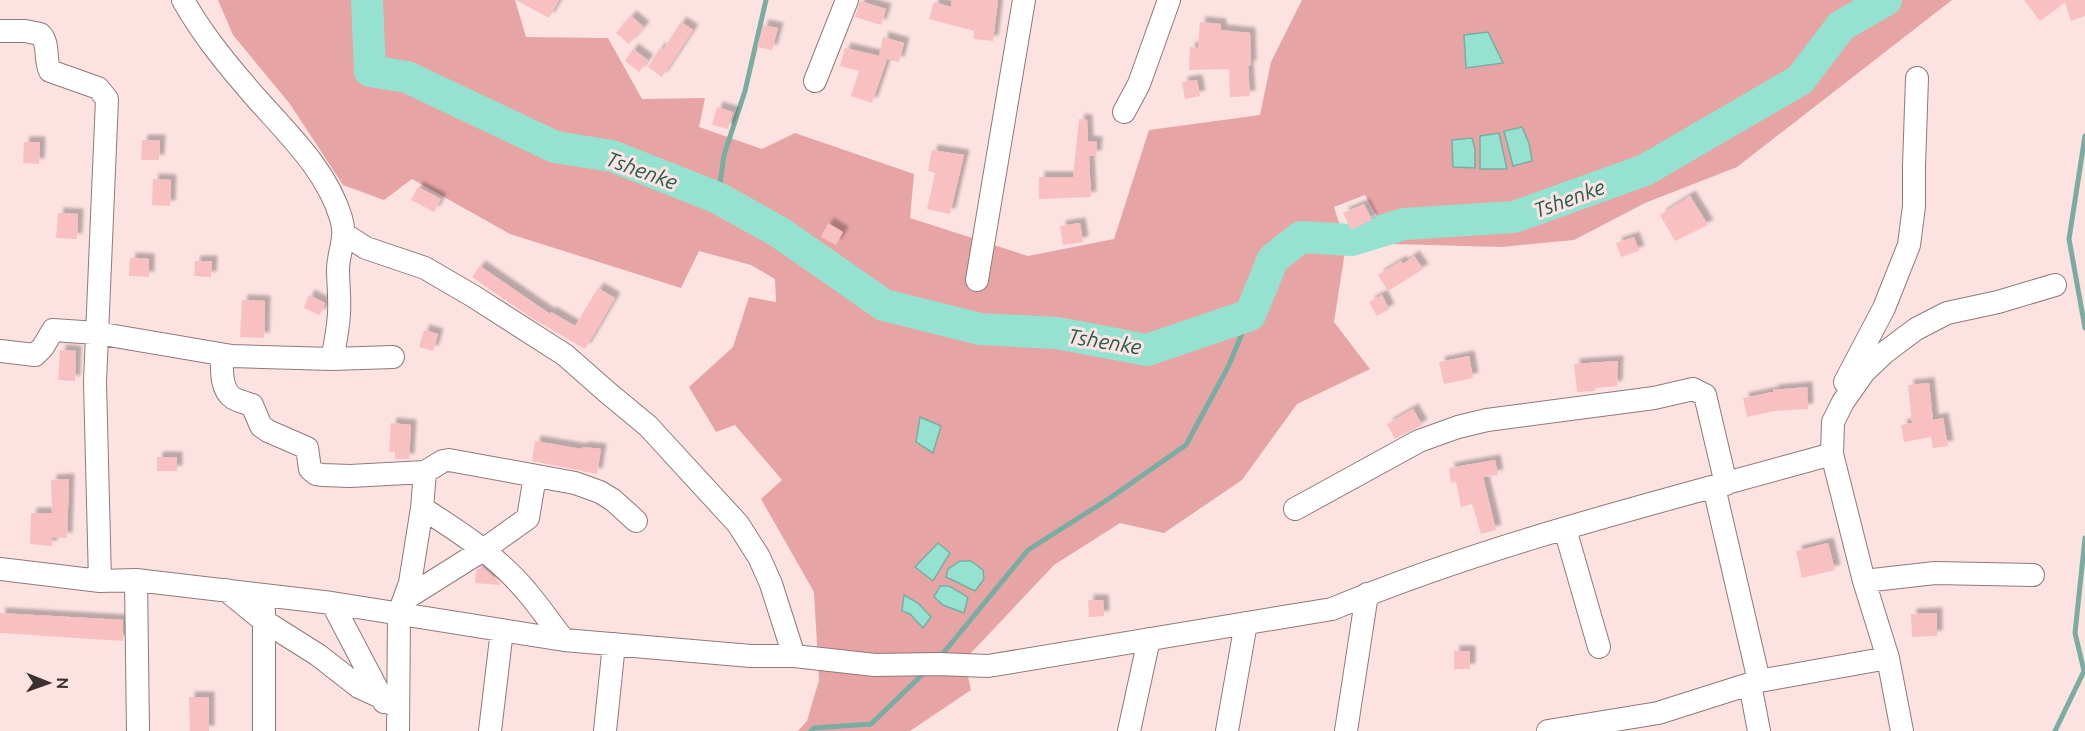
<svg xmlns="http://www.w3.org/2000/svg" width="2085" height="731" font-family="Ubuntu,sans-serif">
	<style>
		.green { fill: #e7a4a4 }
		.water { fill: #95e2d1; stroke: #7aada1; stroke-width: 1.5 }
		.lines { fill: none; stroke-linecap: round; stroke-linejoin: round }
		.stream { stroke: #7aada1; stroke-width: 5 }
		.river { stroke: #95e2d1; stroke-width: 32 }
		.building { fill: #f8c0c0; filter: url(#shadow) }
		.minor-casing { stroke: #917979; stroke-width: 24 }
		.minor { stroke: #fff; stroke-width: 22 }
		.labels { text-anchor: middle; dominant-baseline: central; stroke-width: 6; stroke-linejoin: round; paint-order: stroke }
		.water-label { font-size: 21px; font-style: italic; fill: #1d5d51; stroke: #fde2e2 }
	</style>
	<defs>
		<filter id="shadow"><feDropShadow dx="5.5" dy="-5.5" stdDeviation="1.5" flood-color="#0004"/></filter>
	</defs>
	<rect width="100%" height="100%" fill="#fde2e2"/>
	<path class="green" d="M218 0H515L526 37 608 38 642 99 705 98 699 127 762 149 795 133 914 174 910 218 1028 256 1114 239 1149 130 1260 115 1271 62 1302 0H1952L1737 167 1645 203 1574 240 1501 247 1393 244 1365 195 1334 207 1346 245 1334 322 1370 369 1297 404 1242 480 1164 533 1120 523 1054 565 971 653 965 663 971 690 910 731H798L807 721 819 680 814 592 761 499 782 480 735 425 716 432 689 387 733 347 749 297 776 302 775 279 751 265 699 251 681 288 510 234 412 179 384 200 343 185 290 104 233 35Z"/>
	<path class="water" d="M1488 32 1503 63 1466 68 1464 35Z
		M1522 127 1529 143 1532 161 1513 166 1504 131Z
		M1499 133 1507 169H1480V136Z
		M1472 138 1475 149V168L1453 167 1452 140Z
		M920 417 941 426 933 453 916 442Z
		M938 543 950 553 933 581 915 567Z
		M960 561H971L983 570 984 579 975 591 946 577 948 569Z
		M940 586H949L968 597 964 613 943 605 934 597Z
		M904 595 918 603 931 617 923 628 910 614 902 611Z"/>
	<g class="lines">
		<path class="stream" d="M2085 136 2069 239 2085 328
			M718 198 724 155 745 91 766 0
			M940 657 1028 550 1110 498 1186 445 1228 367 1250 315
			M811 731 814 728 871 724 925 672
			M2055 731 2084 671 2075 633 2085 538"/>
		<path class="river" d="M367 0 370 71 407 77 555 147 612 156 718 198 779 232 884 305 980 329 1057 333 1147 350 1250 315 1273 259 1301 237 1352 240 1404 224 1514 217 1645 170 1800 80 1841 26 1886 0"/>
	</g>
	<path class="building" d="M516 0H559L549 18Z
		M952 0H998L993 41 974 39V31L929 19 934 2 951 7Z
		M2024 0H2085V16L2071 21 2065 2 2040 21Z
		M860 1 886 9 881 25 855 17Z
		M631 16 644 27 629 44 616 33Z
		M681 22 693 30 662 77 648 67 660 48 663 50Z
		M1200 22 1221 24V30L1250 33 1251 66H1248L1250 96 1230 97 1229 69 1189 70 1190 47 1198 48Z
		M763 25 778 28 772 50 757 47Z
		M883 37 904 43 899 62 887 59 872 103 851 96 859 71 840 66 845 48 879 56Z
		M633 49 648 60 639 72 625 61Z
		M1197 80 1200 96 1185 99 1182 82Z
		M717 107 733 112 728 129 712 125Z
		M1079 119 1087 120 1088 141 1097 142 1096 156H1089L1091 197 1039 199V177H1073Z
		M142 140H160L159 160H141Z
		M24 142H40L39 164 23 163Z
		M932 150 964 155 950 214 927 209 935 173 928 171Z
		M153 179 171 180 170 206 152 205Z
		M418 187 441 199 434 212 411 200Z
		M1690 196 1708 225 1675 241 1660 215Z
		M1364 204 1372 220 1351 230 1343 213Z
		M58 213 78 214 77 239 56 238Z
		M828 223 843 232 836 245 821 237Z
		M1080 223 1083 242 1063 245 1060 226Z
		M1634 237 1639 251 1621 257 1616 243Z
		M1414 256 1423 269 1388 291 1378 275 1401 261 1403 264Z
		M130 258 149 259V277L129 276Z
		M195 261H212L211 277 194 276Z
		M480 266 550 314 551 312 575 326 598 288 615 298 585 349 530 317 472 277Z
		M309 295 325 303 320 315 304 308Z
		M1382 295 1389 309 1377 316 1369 302Z
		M242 300 265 301 264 338 240 337Z
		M424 330 438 334 433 351 419 347Z
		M60 350 76 351 75 381 58 380Z
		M1469 356 1473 378 1444 384 1439 362Z
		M1618 361 1617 386 1595 388V391L1577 392 1574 364Z
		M1929 383 1933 420 1943 418 1948 446 1933 448 1931 437 1904 442 1901 425 1912 423 1908 385Z
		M1807 387 1808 409 1775 411 1747 417 1743 398 1773 392V390Z
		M1413 409 1422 425 1395 439 1387 424Z
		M391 423 411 425 409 459H395V452H389Z
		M535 441 582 449 583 447 601 449 597 474 532 461Z
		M157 457H177V471H157Z
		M1495 460 1498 475 1483 477 1496 530 1481 534 1472 504 1461 507 1456 482 1451 483 1449 468Z
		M69 479 67 538 52 537V546L30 544 31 513H52L51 480Z
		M1828 543 1835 570 1802 578 1796 551Z
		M482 567 500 583V585L475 583 476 570Z
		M1088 600H1103L1104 616 1089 617Z
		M0 613 123 620V641L0 633Z
		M1937 613V636L1912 637 1911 614Z
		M1454 651H1470V669H1454Z
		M189 697H209V731H190Z"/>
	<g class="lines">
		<g class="minor-casing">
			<path id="minor" d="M183 0C203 36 230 68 257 99 289 135 327 171 341 218 347 237 339 250 338 268 338 283 340 299 339 314 338 329 335 345 332 359
				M0 31H25L40 34C50 43 44 59 50 71L98 88 107 99 95 382 100 581
				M815 81 847 0
				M1124 112 1139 84 1169 0
				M344 234 366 248 425 268 473 296 565 355 607 392 648 426 738 524 759 557 771 584 794 656
				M977 280 1024 0
				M0 351 35 355 43 347 53 330 97 333 232 356 332 359 393 357
				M222 355C222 368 220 389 233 398 238 401 246 403 252 405L261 426 268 431 307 448 310 469 316 474 323 475 350 476 425 472 443 461 449 460 575 483 600 492 613 500 636 521
				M1845 382 1884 308 1909 245 1914 206V166L1917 78
				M1714 487 1759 681
				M422 508C460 532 498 557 527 592 540 607 551 624 564 640
				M1295 509 1419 441 1458 427 1487 420 1654 398 1693 389 1705 395 1726 484
				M1565 529 1599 647
				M0 569 100 581 136 580 332 603 564 640 751 656H794L875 665 939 664 988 666 1332 609C1493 542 1664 501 1832 454
				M136 580 138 731
				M1864 581 1935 573 2033 575
				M226 590 264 621 318 655 359 687 383 698 398 708
				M405 599 483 550 528 518 535 476
				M332 603 384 702
				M1750 684 1759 731
				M264 731V611
				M398 731 399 613 410 583 422 508 425 472
				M490 731 502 630
				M605 731 614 644
				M1129 731 1149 639
				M1227 731 1246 623
				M1346 731 1367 594
				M1548 731 1658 713 1759 681 1888 658
				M1902 731 1888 658 1864 581 1832 454 1833 422 1843 402 1864 372 1884 353 1916 329 1947 313 1998 302 2055 285"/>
		</g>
		<use href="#minor" class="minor"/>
	</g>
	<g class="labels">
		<g class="water-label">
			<text transform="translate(642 170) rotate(20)">Tshenke</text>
			<text transform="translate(1569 198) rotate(-20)">Tshenke</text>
			<text transform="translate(1105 341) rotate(9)">Tshenke</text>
		</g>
	</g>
	<g transform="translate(48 683) rotate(91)" stroke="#fde2e2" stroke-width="4.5" paint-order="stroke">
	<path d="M0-4.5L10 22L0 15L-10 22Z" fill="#3b3131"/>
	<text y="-9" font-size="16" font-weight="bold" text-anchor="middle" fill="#3b3131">N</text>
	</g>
</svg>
